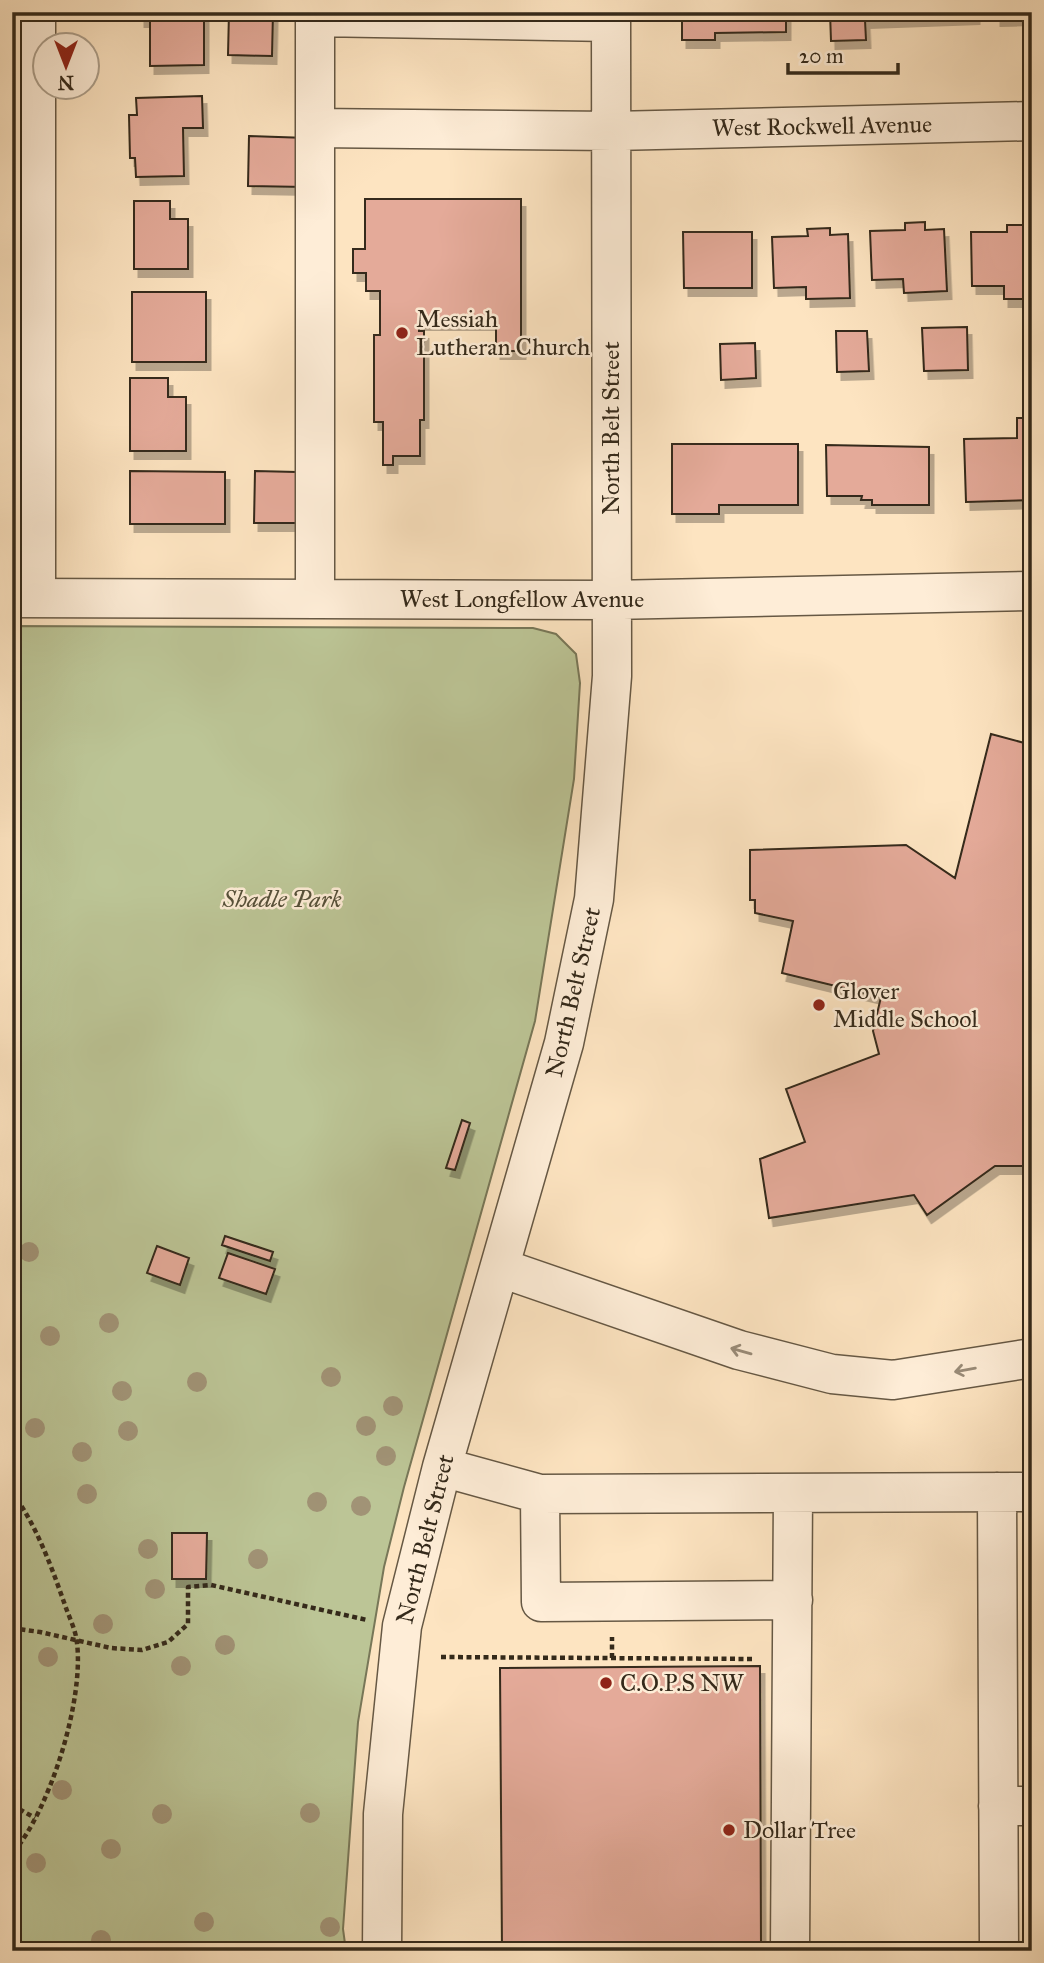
<svg xmlns="http://www.w3.org/2000/svg" width="1044" height="1963" font-family="'IM FELL Great Primer',serif">
	<style>
		.green { fill: #bcc596; stroke: #787758; stroke-width: 2 }
		.building { fill: #e4aa99; stroke: #34291a; stroke-width: 2; filter: url(#shadow) }
		.lines { fill: none; stroke-linecap: round; stroke-linejoin: round }
		.minor-casing { stroke: #665844; stroke-width: 41 }
		.path { stroke: #34291a; stroke-width: 4.5; stroke-dasharray: 5 3.5; stroke-linecap: butt }
		.minor { stroke: #feedd7; stroke-width: 38 }
		.tree { fill: #a19376 }
		.oneway { stroke: #998b78 }
		.poi-dot { fill: #8f2418; stroke: #feedd7; stroke-width: 2.5 }
		.labels { text-anchor: middle; dominant-baseline: central; stroke-width: 5; stroke-linejoin: round; paint-order: stroke }
		.street-label { font-size: 24px; fill: #34291a; stroke: #feedd7 }
		.poi-label { font-size: 24px; fill: #34291a; stroke: #feedd7; text-anchor: start }
		.park-label { font-size: 24px; font-style: italic; fill: #565039; stroke: #feedd7 }
	</style>
	<defs>
		<filter id="shadow"><feDropShadow dx="4.5" dy="8" stdDeviation="0" flood-color="#0004"/></filter>
	</defs>
	<rect width="100%" height="100%" fill="#fde4c1"/>
	<filter id="stains"><feTurbulence type="fractalNoise" baseFrequency=".00286" numOctaves="4"/><feColorMatrix values="0 0 0 0 .2 0 0 0 0 .09 0 0 0 0 .02 0 0 0 .5 -.17"/></filter>
	<radialGradient id="worn" r=".72"><stop offset=".6" stop-color="#630" stop-opacity="0"/><stop offset="1" stop-color="#630" stop-opacity=".3"/></radialGradient>
	<path class="green" d="M12 626 533 628 556 634 576 654 580 683 574 779 535 1021 404 1487 384 1567 358 1722 343 1929 346 1951H12Z"/>
	<path class="building" d="M140 12H183V15H204V65L150 66V19H140Z
		M229 12H273L272 56 228 55Z
		M682 12H786V32L715 33V40H682Z
		M830 12H975V16L865 20 866 40 831 41Z
		M996 12H1032V17L996 18Z
		M202 96 203 128H183L184 176 136 177 135 158H130L129 115H137L136 98Z
		M249 136 307 138 306 187 248 186Z
		M365 199H521V351H496V322H419V331H424V420H420V456H393V465H383V422H374V335H380V291H366V273H353V249H365Z
		M134 201H170V219H188V269H134Z
		M925 222V230L944 229 947 291 904 293 903 279 872 280 870 231 905 230V223Z
		M1007 225H1032V299H1004V286H972L971 232H1007Z
		M830 228V235L848 234 850 298 806 299V287L774 288 772 237 808 236 807 229Z
		M683 232H752V288H684Z
		M132 292H206V362H132Z
		M1025 325H1032V367H1025Z
		M967 327 968 370 924 371 922 328Z
		M836 331H867L869 371 837 372Z
		M755 343 756 378 721 380 720 344Z
		M130 378H168V397H186V451H130Z
		M1017 418H1032V500L966 502 964 439 1017 438Z
		M672 444H798V505H719V514H672Z
		M826 445 929 447V505H872V500H861L862 496H827Z
		M130 471 225 472V524H130Z
		M255 471 297 472 296 523H254Z
		M991 734 1032 745V1166H995L927 1215 914 1195 769 1218 760 1159 805 1142 786 1089 879 1054 873 1031 881 997 782 973 793 921 755 913V900H750V850L906 845 955 878Z
		M462 1120 470 1123 455 1170 446 1168Z
		M225 1236 273 1252 270 1261 222 1245Z
		M157 1246 189 1258 180 1285 147 1273Z
		M228 1253 275 1269 266 1294 219 1278Z
		M172 1533H207L206 1579H172Z
		M760 1666 761 1951H502L500 1668Z"/>
	<g class="lines">
		<g class="minor-casing">
			<path id="minor" d="M315 12V598
				M315 17 611 22
				M315 128 613 131 1032 121
				M12 598 611 600 1032 591
				M36 598V12
				M501 1268 739 1350 832 1374 893 1380 1032 1358
				M442 1467 540 1494 1032 1492
				M997 1492 999 1951
				M540 1494 541 1602 793 1600
				M998 1806H1032
				M382 1951 383 1814 402 1626 442 1467 564 1043 594 899 612 676 611 12
				M790 1951 793 1493"/>
		</g>
		<path class="path" d="M12 1492C37 1526 52 1568 66 1608 70 1619 76 1631 77 1643 84 1701 50 1810 12 1854
			M12 1628 40 1632 111 1648 142 1650 168 1642 188 1624V1587L211 1585 367 1620
			M441 1657 755 1659
			M612 1658V1637
			M12 1805 35 1818"/>
		<use href="#minor" class="minor"/>
	</g>
	<g class="tree">
		<circle cx="29" cy="1252" r="10"/>
		<circle cx="109" cy="1323" r="10"/>
		<circle cx="50" cy="1336" r="10"/>
		<circle cx="331" cy="1377" r="10"/>
		<circle cx="197" cy="1382" r="10"/>
		<circle cx="122" cy="1391" r="10"/>
		<circle cx="393" cy="1406" r="10"/>
		<circle cx="366" cy="1426" r="10"/>
		<circle cx="35" cy="1428" r="10"/>
		<circle cx="128" cy="1431" r="10"/>
		<circle cx="82" cy="1452" r="10"/>
		<circle cx="386" cy="1456" r="10"/>
		<circle cx="87" cy="1494" r="10"/>
		<circle cx="317" cy="1502" r="10"/>
		<circle cx="361" cy="1506" r="10"/>
		<circle cx="148" cy="1549" r="10"/>
		<circle cx="258" cy="1559" r="10"/>
		<circle cx="155" cy="1589" r="10"/>
		<circle cx="103" cy="1624" r="10"/>
		<circle cx="225" cy="1645" r="10"/>
		<circle cx="48" cy="1657" r="10"/>
		<circle cx="181" cy="1666" r="10"/>
		<circle cx="62" cy="1790" r="10"/>
		<circle cx="310" cy="1813" r="10"/>
		<circle cx="162" cy="1814" r="10"/>
		<circle cx="111" cy="1849" r="10"/>
		<circle cx="36" cy="1863" r="10"/>
		<circle cx="204" cy="1922" r="10"/>
		<circle cx="330" cy="1927" r="10"/>
		<circle cx="101" cy="1940" r="10"/>
	</g>
	<defs><path id="oneway-shaft" d="M-6 0H5M1.5-3L5.5 0L1.5 3" fill="none" stroke-width="1.6" stroke-linecap="round" stroke-linejoin="round" transform="scale(1.75)"/></defs>
	<g class="oneway">
		<use href="#oneway-shaft" transform="translate(741 1351) rotate(-164)"/>
		<use href="#oneway-shaft" transform="translate(965 1370) rotate(170)"/>
	</g>
	<g class="poi-dot">
		<circle cx="402" cy="333" r="7"/>
		<circle cx="819" cy="1005" r="7"/>
		<circle cx="606" cy="1683" r="7"/>
		<circle cx="729" cy="1830" r="7"/>
	</g>
	<g class="labels">
		<g class="street-label">
			<text transform="translate(822 126) rotate(-1)">West Rockwell Avenue</text>
			<text transform="translate(611 428) rotate(-90)">North Belt Street</text>
			<text x="522" y="599">West Longfellow Avenue</text>
			<text transform="translate(573 992) rotate(-77)">North Belt Street</text>
			<text transform="translate(425 1539) rotate(-76)">North Belt Street</text>
		</g>
		<g class="poi-label">
			<text x="416" y="319">Messiah<tspan x="416" dy="28">Lutheran Church</tspan></text>
			<text x="833" y="991">Glover<tspan x="833" dy="28">Middle School</tspan></text>
			<text x="620" y="1683">C.O.P.S NW</text>
			<text x="743" y="1830">Dollar Tree</text>
		</g>
		<g class="park-label">
			<text x="282" y="899">Shadle Park</text>
		</g>
	</g>
	<rect width="1044" height="1963" fill="none" stroke="#fde4c1" stroke-width="42"/>
	<rect x="14" y="14" width="1016" height="1935" fill="none" stroke="#34291a" stroke-width="3.5"/>
	<rect x="21" y="21" width="1002" height="1921" fill="none" stroke="#34291a" stroke-width="2"/>
	<g transform="translate(66 66) rotate(180)"><circle r="33" fill="#feedd7" stroke="#ad9f8b" stroke-width="2"/>
	<path d="M0-5L12 26L0 18L-12 26Z" fill="#8f2418"/>
	<text y="-10" font-size="19" font-weight="bold" text-anchor="middle" fill="#34291a">N</text>
	</g>
	<path d="M788 63v10h110v-10" fill="none" stroke="#34291a" stroke-width="3.5"/>
	<text x="799" y="63" font-size="21" fill="#34291a" stroke="#feedd7" stroke-width="5" paint-order="stroke">20 m</text>
	<rect width="100%" height="100%" filter="url(#stains)"/>
	<rect width="100%" height="100%" fill="url(#worn)"/>
</svg>
